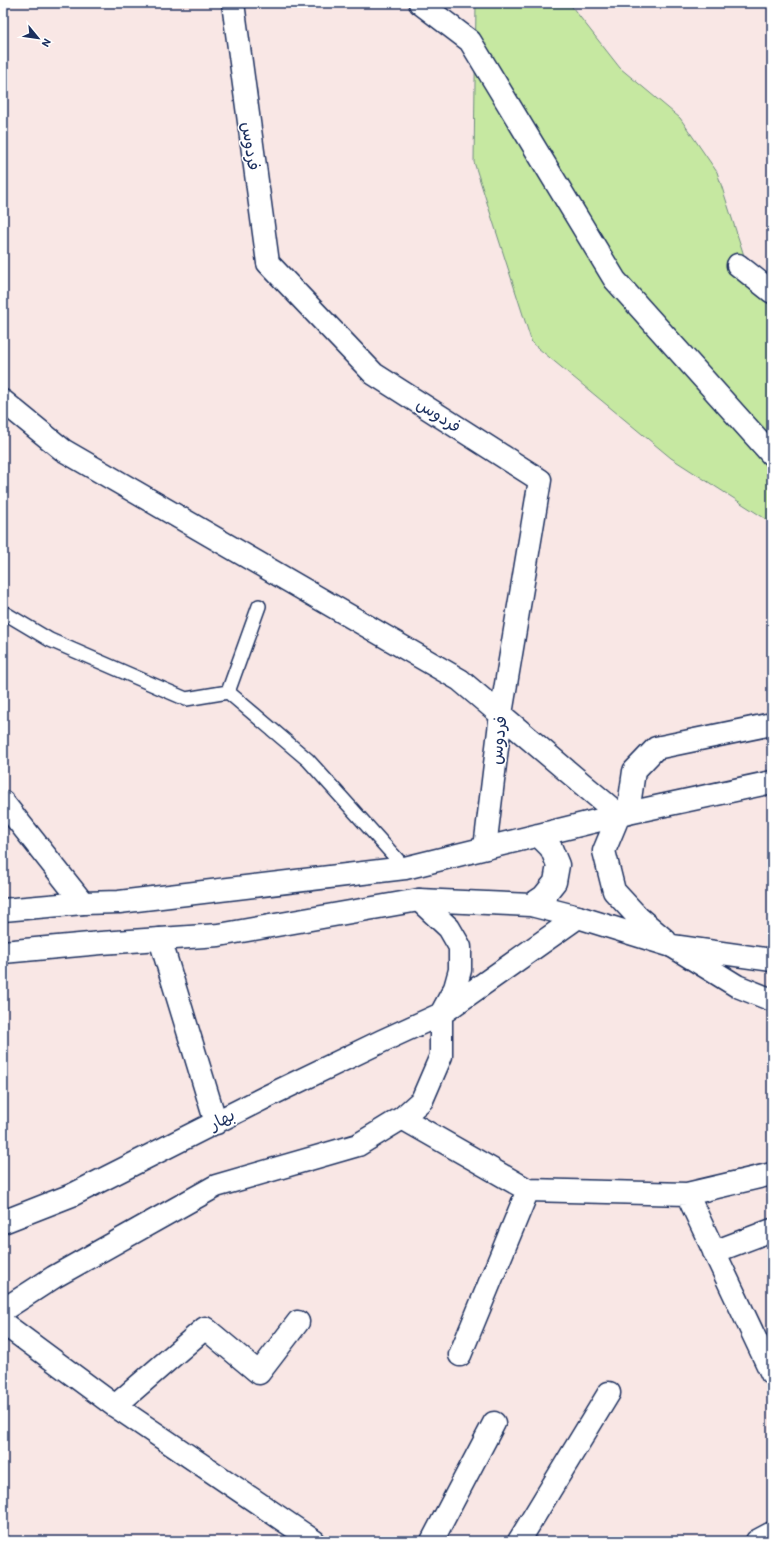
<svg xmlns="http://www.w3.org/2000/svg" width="775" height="1544" font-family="Itim,'Playpen Sans Arabic',sans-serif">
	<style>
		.green { fill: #c6e8a1; stroke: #708c80 }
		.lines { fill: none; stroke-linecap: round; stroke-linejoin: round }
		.lane-casing { stroke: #1b2f5e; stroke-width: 16 }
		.street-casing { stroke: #1b2f5e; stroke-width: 25 }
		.secondary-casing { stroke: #1b2f5e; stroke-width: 25 }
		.lane { stroke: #fff; stroke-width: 13 }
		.street { stroke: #fff; stroke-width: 22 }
		.secondary { stroke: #fff; stroke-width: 22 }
		.labels { text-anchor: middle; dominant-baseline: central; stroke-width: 3; stroke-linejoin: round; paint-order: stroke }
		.street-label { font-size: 17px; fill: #1b2f5e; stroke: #fff }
	</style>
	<rect width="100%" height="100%" fill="#f9e7e5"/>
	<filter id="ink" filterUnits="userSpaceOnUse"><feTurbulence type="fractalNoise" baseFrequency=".025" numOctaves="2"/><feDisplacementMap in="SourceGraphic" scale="8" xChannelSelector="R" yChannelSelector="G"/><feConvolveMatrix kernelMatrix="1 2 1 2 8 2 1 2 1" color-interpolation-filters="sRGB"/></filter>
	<g filter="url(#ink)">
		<path class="green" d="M476 3H569L620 68 680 118 717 172 748 268 772 299V523L671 458 532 343 474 162Z"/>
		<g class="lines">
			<g class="lane-casing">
				<path id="lane" d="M259 606 228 692 308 760 405 868
					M3 612 50 640 186 699 228 692"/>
			</g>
			<g class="street-casing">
				<path id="street" d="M233 3 268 263 374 374 540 480 501 714 485 848
					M420 3 470 41 615 280 772 455
					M738 265 772 292
					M3 401 63 450 460 680 619 815
					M3 802 83 903
					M628 813 634 771 656 748 772 724
					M160 939 216 1123
					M672 946 737 986 772 1000
					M402 1118 528 1190 687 1194 772 1174
					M687 1194 772 1374
					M3 1222 72 1195 268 1096 382 1041 441 1014 578 917
					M714 1252 772 1230
					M3 1310 54 1277 216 1186 358 1145 402 1118 422 1100 441 1056V1014L455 988 460 970V947L449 928 419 900
					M3 1323 115 1406 314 1541
					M460 1355 528 1190
					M115 1406 205 1328 259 1373 298 1322
					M432 1541 494 1423
					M519 1541 609 1393
					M757 1541 772 1533"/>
			</g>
			<g class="secondary-casing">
				<path id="secondary" d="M619 815 604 851 614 891 638 917 665 940
					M531 905 543 897 555 882 558 865 551 848 538 835
					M3 910 83 903 119 902 405 868 628 813 772 782
					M3 952 101 943 219 935 419 900 531 905 578 917 672 946 772 960"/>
			</g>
			<use href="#lane" class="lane"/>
			<use href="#street" class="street"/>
			<use href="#secondary" class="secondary"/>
		</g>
	</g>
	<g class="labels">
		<g class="street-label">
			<text transform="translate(251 146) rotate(82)">فردوس</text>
			<text transform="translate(439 415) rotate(33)">فردوس</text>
			<text transform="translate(498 740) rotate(-83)">فردوس</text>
			<text transform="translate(222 1119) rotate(-27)">بهار</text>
		</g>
	</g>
	<rect width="775" height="1544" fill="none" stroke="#fff" stroke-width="16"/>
	<rect x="8" y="8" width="759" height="1528" fill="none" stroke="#1b2f5e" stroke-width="1.5" filter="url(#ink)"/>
	<g transform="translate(38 38) rotate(119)" stroke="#ffffff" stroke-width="3" paint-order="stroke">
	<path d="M0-3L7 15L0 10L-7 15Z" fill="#1b2f5e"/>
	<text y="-6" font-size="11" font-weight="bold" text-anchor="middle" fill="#1b2f5e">N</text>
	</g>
</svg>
